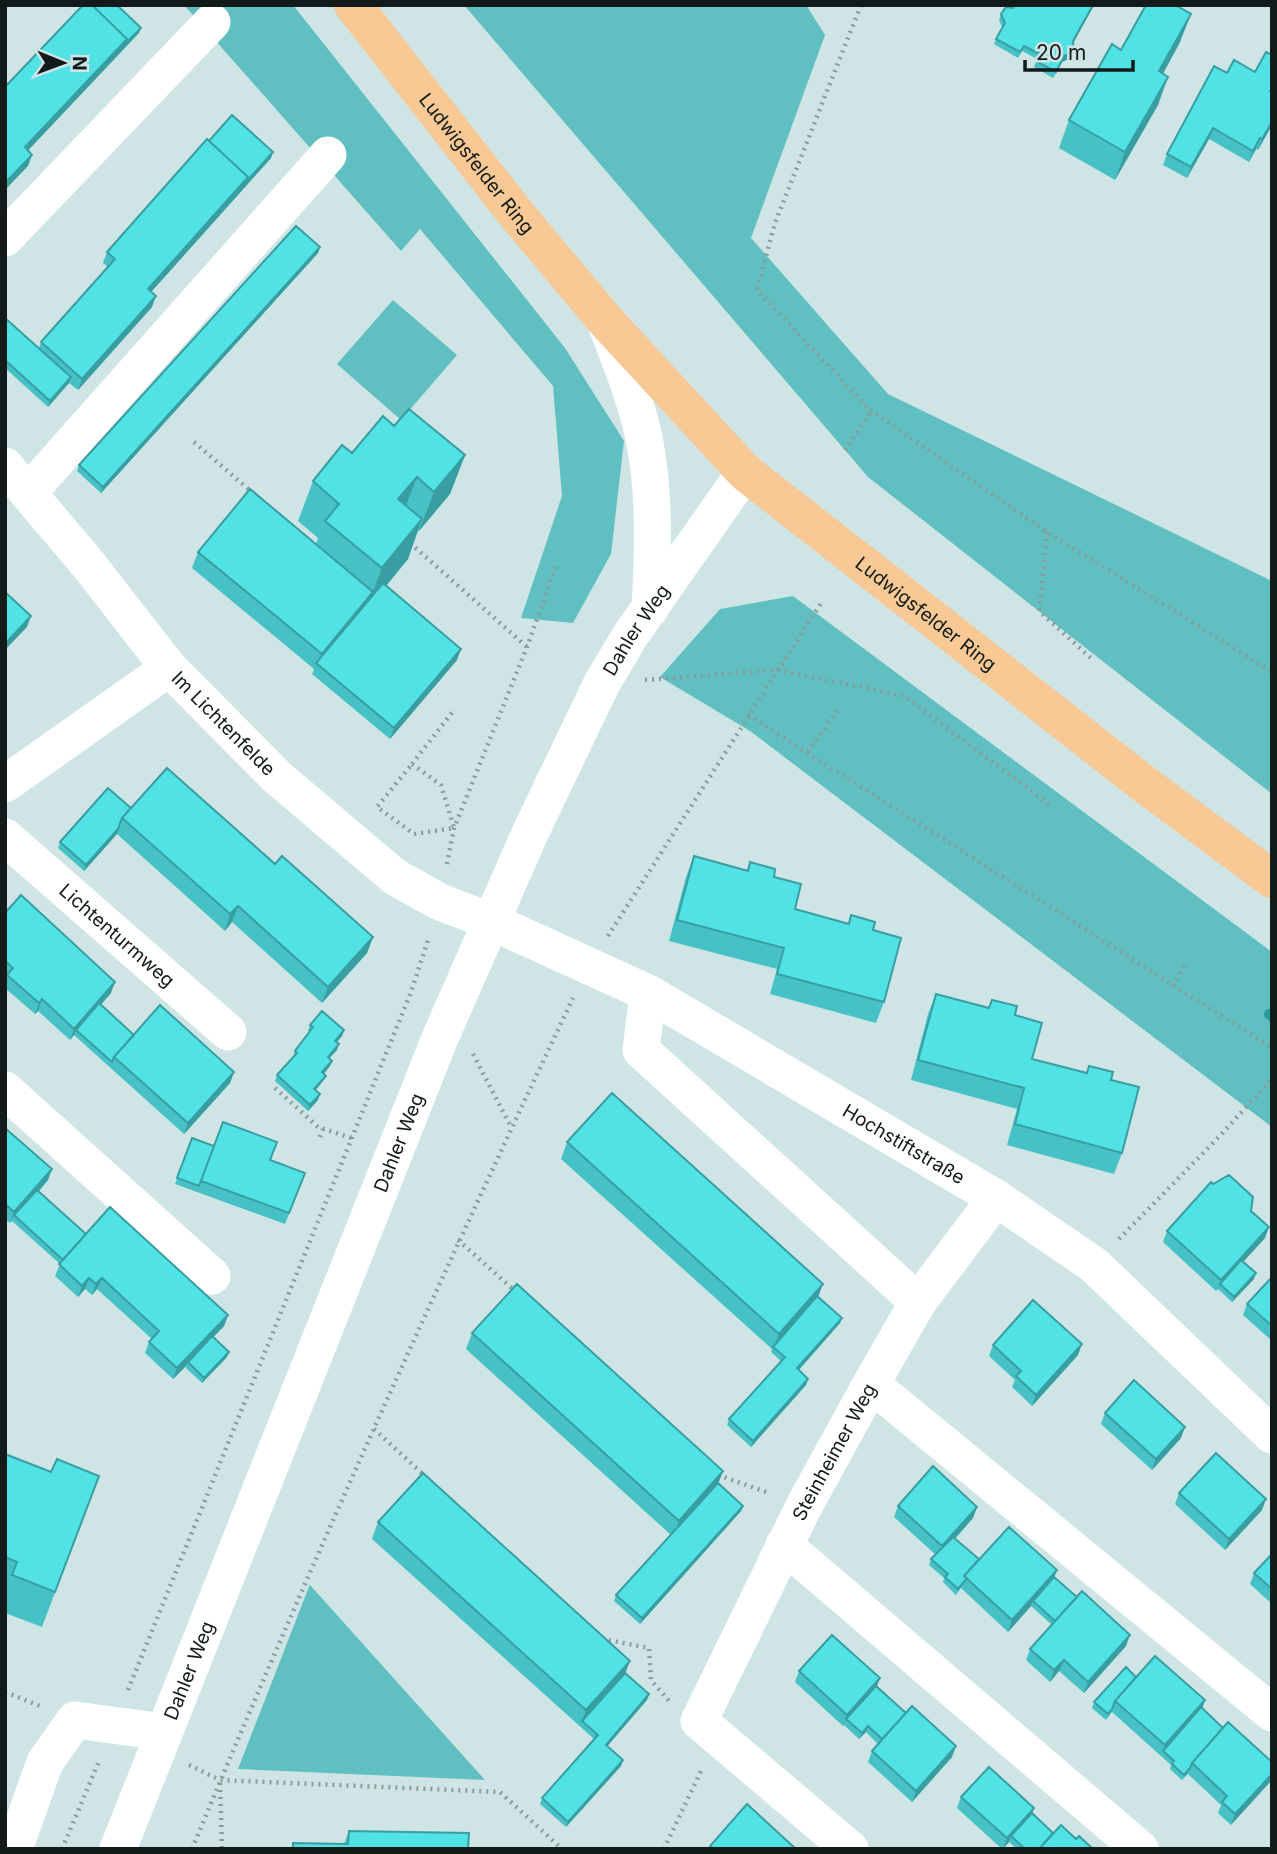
<svg xmlns="http://www.w3.org/2000/svg" width="1277" height="1854" font-family="Inter,sans-serif">
	<style>
		.green { fill: #60bfc1 }
		.lines { fill: none; stroke-linecap: round; stroke-linejoin: round }
		.stream { stroke: #2a9c9f; stroke-width: 10 }
		.path { stroke: #8a9b9b; stroke-width: 4.5; stroke-dasharray: 2 5; stroke-linecap: butt }
		.minor { stroke: #fff; stroke-width: 37 }
		.major { stroke: #f8c994; stroke-width: 38 }
		.wall { fill: #46c2c6 }
		.shaded-wall { fill: #399ea1 }
		.building { fill: #51e2e6; stroke: #399ea1; stroke-width: 2 }
		.labels { text-anchor: middle; dominant-baseline: central; stroke-width: 7; stroke-linejoin: round; paint-order: stroke }
		.street-label { font-size: 19px; fill: #121a1a; stroke: #cfe5e5 }
	</style>
	<rect width="100%" height="100%" fill="#cfe5e5"/>
	<path class="green" d="M184 5H293L565 348 624 441 611 554 573 623 521 618 562 496 553 386 420 229 401 251Z
		M464 5H806L825 35 751 238 888 394 1272 581V794L868 477Z
		M393 300 457 355 401 420 337 364Z
		M793 596 1272 952V1127L750 731 660 677 720 609Z
		M310 1584V1585L485 1780 238 1769Z"/>
	<g class="lines">
		<path class="stream" d="M1269 1014 1272 1017"/>
		<path class="path" d="M861 5 775 223 757 290 871 411 1047 532 1272 672
			M194 442 254 494
			M845 450 871 411
			M1047 532 1039 611 1092 659
			M410 543 527 647
			M645 680 778 670 904 696 1050 805
			M748 715 1272 1048
			M808 752 839 708
			M412 764 441 785 454 828 414 834 377 807Z
			M412 764 454 710
			M447 864 454 828 527 647 556 566
			M608 936 823 600
			M1173 986 1185 965
			M473 1054 511 1127
			M275 1088 318 1127 352 1138
			M320 1137 323 1129
			M1119 1239 1215 1141 1272 1079
			M458 1240 515 1291
			M374 1429 426 1477
			M718 1475 769 1493
			M602 1639 649 1648 651 1680 669 1701
			M128 1690 411 992 429 937
			M5 1692 40 1706
			M189 1765 220 1780 500 1792 562 1849
			M220 1783 222 1849
			M62 1849 100 1759
			M192 1849C311 1562 440 1279 573 998
			M664 1849 701 1771"/>
		<g class="minor">
			<path d="M5 238 212 22"/>
			<path d="M605 321C620 361 637 401 645 443 655 497 653 554 650 609"/>
			<path id="s1" d="M5 466 88 564 169 668 277 777 395 877 440 902 490 921 648 993 996 1198 1094 1265 1272 1435"/>
			<path d="M28 493 328 155"/>
			<path d="M5 784 169 668"/>
			<path id="s2" d="M5 837 228 1032"/>
			<path d="M648 993 641 1050 918 1302"/>
			<path d="M5 1090 212 1276"/>
			<path d="M871 1384 1272 1713"/>
			<path d="M784 1545 1140 1849"/>
			<path d="M14 1849 45 1762 75 1720 164 1732"/>
			<path id="s3" d="M118 1849 440 1038 531 831 602 683 630 636 745 472"/>
			<path id="s4" d="M850 1849 699 1721 804 1506 871 1384 918 1302 996 1198"/>
		</g>
		<path class="major" id="s5" d="M353 5 517 215 605 320 745 472 1144 784 1272 879"/>
	</g>
	<path class="wall" d="M1014 5H1094L1073 43 1074 52 1072 57 1062 62 1053 78 1034 67 1037 59 1022 51 1018 58 994 44 1002 27 999 20 1001 14 1013 8Z
		M1180 42 1163 74 1158 105 1115 180 1059 148 1069 120 1121 50Z
		M1227 73 1272 125 1258 150 1256 149 1249 162 1209 139 1187 178 1163 165 1167 154Z
		M209 141 271 158 151 292 152 307 78 390 69 383 48 407 5 368V318L39 348 41 342 108 267 103 263 107 252Z
		M320 247 318 253 101 493 77 471 79 465Z
		M394 426 465 455 450 494 419 531 418 530 408 559 386 586 457 660 390 739 312 674 314 669 192 568 198 552 316 544 318 538 298 521 313 481 352 453Z
		M131 808 275 864 373 937 367 953 322 1003 232 922 225 931 117 834 84 871 58 848 60 842Z
		M694 856 747 870 750 862 774 877 795 909 873 930 884 1002 876 1023 770 994 777 969 669 941 686 877Z
		M5 910 111 993 101 1005 134 1035 234 1072 230 1083 184 1134 74 1035 70 1040 38 1011 35 1014 5 988 6 977 5 976Z
		M936 994 1015 1015 1032 1059 1086 1073 1089 1066 1111 1080 1122 1153 1114 1174 1007 1145 1017 1109 911 1080 928 1014Z
		M310 1025 344 1030 342 1036 336 1042 337 1050 329 1058 330 1066 324 1074 323 1081 316 1090 318 1100 308 1111 275 1081 277 1075 293 1057 295 1051 310 1032 308 1031Z
		M5 1128 48 1180 39 1191 86 1234 228 1315 224 1326 213 1337 227 1357 202 1383 186 1368V1366L173 1379 145 1353 149 1342 152 1339 97 1289 92 1295 85 1289 78 1297 55 1276 60 1264 12 1221 10 1223 5 1219Z
		M192 1138 214 1146 270 1160 305 1173 285 1224 175 1184Z
		M567 1142 818 1297 842 1318 840 1323 799 1370 808 1379 806 1385 751 1447 727 1425 729 1419 781 1361 771 1352 772 1349 561 1159Z
		M1251 1211 1265 1238 1243 1262 1254 1279 1232 1302 1218 1289 1216 1291 1163 1242 1167 1231Z
		M1272 1277V1341L1243 1315 1247 1304Z
		M472 1333 723 1471 718 1483 743 1506 741 1511 640 1624 614 1601 616 1595 671 1535 466 1349Z
		M993 1345 1078 1355 1032 1406 1012 1387 1015 1380 989 1356Z
		M1105 1413 1181 1438 1152 1470 1101 1424Z
		M5 1454 51 1472 99 1476 42 1627 5 1613Z
		M1179 1493 1262 1510 1225 1550 1175 1504Z
		M898 1506 977 1507 973 1518 955 1539 979 1559 1057 1570 1054 1577 1126 1646 1084 1693 1059 1671 1050 1682 1026 1660 1030 1649 1052 1625 1031 1606 1008 1632 961 1588 956 1595 943 1582 944 1578 929 1565 931 1559 936 1555 894 1517Z
		M378 1522 625 1674 649 1694 647 1700 607 1746 621 1766 566 1827 540 1804 542 1798 594 1739 372 1539Z
		M1272 1554V1604L1250 1584 1254 1573Z
		M799 1671 877 1686 952 1757 912 1802 868 1762 872 1751 878 1744 866 1732 859 1739 844 1725 843 1726 795 1682Z
		M1136 1677 1205 1700 1202 1708 1223 1728 1272 1762 1231 1825 1218 1813 1221 1805 1188 1774 1182 1780 1170 1769 1171 1765 1112 1712 1106 1720 1092 1708 1094 1702Z
		M961 1797 1034 1808 1032 1813 1053 1833 1076 1839 1093 1849H1017L1009 1842 1002 1849 957 1808Z
		M349 1831 468 1849H291L293 1843 344 1844Z"/>
	<path class="shaded-wall" d="M1093 5H1094L1071 47 1073 41Z
		M1191 14 1180 42 1149 99 1159 71Z
		M141 28 139 33 21 158 25 147 127 39Z
		M1074 52 1072 57 1062 62 1053 78 1064 56Z
		M1168 77 1158 105 1115 180 1125 152Z
		M1272 122V125L1258 150 1262 139Z
		M1213 128 1209 139 1187 178 1191 167Z
		M1260 138 1256 149 1249 162 1253 151Z
		M273 152 271 158 144 300 148 289 248 177Z
		M32 155 28 166 5 190V183Z
		M320 247 318 253 101 493 103 487Z
		M156 296 152 307 78 390 82 379Z
		M71 377 69 383 48 407 50 401Z
		M465 455 450 494 419 531 434 492Z
		M417 477 402 516 398 499Z
		M422 519 408 559 320 666 318 664 322 654 373 592 382 568Z
		M31 616 27 627 5 650V644Z
		M461 649 457 660 390 739 394 728Z
		M118 829 117 834 84 871 86 865Z
		M238 906 232 922 225 931 230 914Z
		M373 937 367 953 322 1003 328 987Z
		M115 982 111 993 77 1031 76 1030 74 1035 70 1040 74 1029Z
		M42 999 38 1011 35 1014 39 1003Z
		M344 1030 342 1036 333 1047 335 1041Z
		M339 1044 337 1050 326 1062 328 1057Z
		M332 1061 330 1066 320 1078 322 1072Z
		M234 1072 230 1083 184 1134 188 1123Z
		M326 1076 323 1081 312 1094 314 1089Z
		M320 1094 318 1100 308 1111 310 1105Z
		M52 1169 48 1180 16 1217 14 1215 10 1223 14 1212Z
		M1269 1227 1265 1238 1222 1285 1220 1284 1216 1291 1221 1280Z
		M1256 1273 1254 1279 1232 1302 1234 1297Z
		M89 1278 85 1289 78 1297 82 1286Z
		M102 1278 97 1289 92 1295 96 1284Z
		M823 1284 817 1300 774 1347 779 1334Z
		M228 1315 224 1326 189 1363 188 1362 186 1366 173 1379 177 1368Z
		M842 1318 840 1323 795 1374 797 1368Z
		M1082 1344 1078 1355 1032 1406 1036 1395Z
		M229 1352 227 1357 202 1383 204 1378Z
		M808 1379 806 1385 751 1447 753 1441Z
		M1185 1427 1181 1438 1152 1470 1156 1459Z
		M723 1471 717 1487 673 1537 679 1521Z
		M1266 1499 1262 1510 1225 1550 1229 1539Z
		M743 1506 741 1511 640 1624 642 1618Z
		M977 1507 973 1518 938 1557 942 1546Z
		M1057 1570 1053 1581 1033 1601 1031 1606 1008 1632 1012 1620Z
		M1130 1635 1126 1646 1084 1693 1088 1682Z
		M1064 1660 1059 1671 1050 1682 1054 1670Z
		M630 1661 624 1677 582 1721 586 1710Z
		M880 1678 876 1689 846 1719 843 1726 847 1715Z
		M649 1694 647 1700 604 1750 606 1745Z
		M1205 1700 1201 1712 1163 1751 1165 1745Z
		M868 1726 866 1732 859 1739 862 1733Z
		M956 1746 952 1757 912 1802 916 1791Z
		M623 1760 621 1766 566 1827 568 1822Z
		M1272 1774V1780L1231 1825 1235 1814Z
		M1034 1808 1030 1819 1011 1836 1009 1842 1003 1849 1007 1838Z"/>
	<path class="building" d="M83 5H92L127 39 25 147 32 155 5 183V87Z
		M92 5H117L141 28 125 44 127 39Z
		M1014 5H1093L1073 41 1074 52 1064 56 1056 72 1036 61 1040 54 1024 46 1020 52 996 39 1005 23 1001 14 1006 7 1013 8Z
		M1146 5H1175L1191 14 1159 71 1168 77 1125 152 1069 120 1112 44 1121 50Z
		M1266 52 1272 55V89L1270 91 1272 92V122L1262 139 1260 138 1253 151 1213 128 1191 167 1167 154 1214 66 1227 73 1234 60 1255 72Z
		M232 115 273 152 246 182 248 177 209 141Z
		M207 139 248 177 148 289 156 296 82 379 41 342 115 259 107 252Z
		M296 226 320 247 103 487 79 465Z
		M5 318 71 377 50 401 5 360Z
		M409 409 465 455 434 492 417 477 398 499 422 519 382 568 325 521 339 504 313 481 342 445 352 453 383 416 394 426Z
		M250 489 373 592 322 654 198 552Z
		M383 583 461 649 394 728 316 663Z
		M5 592 31 616 5 644Z
		M167 768 275 864 282 856 373 937 328 987 238 906 230 914 122 818Z
		M108 788 131 808 122 818 118 829 86 865 60 842Z
		M694 856 748 871 750 862 775 869 774 877 801 884 795 909 849 924 851 915 875 922 873 930 901 938 884 1002 777 974 784 948 677 920Z
		M21 895 115 982 74 1029 42 999 39 1003 7 975 13 968 5 961V913Z
		M936 994 989 1008 992 1000 1017 1006 1015 1015 1042 1023 1032 1059 1087 1073 1089 1066 1113 1072 1111 1080 1139 1087 1122 1153 1015 1124 1024 1088 918 1060Z
		M99 1003 134 1035 114 1057 112 1062 76 1030Z
		M160 1005 234 1072 188 1123 114 1057Z
		M322 1011 344 1030 335 1041 339 1044 328 1057 332 1061 322 1072 326 1076 314 1089 320 1094 310 1105 277 1075 297 1053 295 1051 313 1027 310 1025Z
		M612 1093 823 1284 779 1334 567 1142Z
		M223 1122 277 1142 270 1160 305 1173 289 1213 201 1181Z
		M5 1128 52 1169 14 1212 5 1204Z
		M192 1138 214 1146 199 1186 177 1178Z
		M1229 1175 1253 1197 1251 1211 1269 1227 1221 1280 1167 1231 1211 1182 1213 1184Z
		M37 1190 86 1234 63 1260 14 1215Z
		M110 1207 228 1315 177 1368 149 1342 159 1331 102 1278 96 1284 89 1278 82 1286 59 1264Z
		M1241 1260 1256 1273 1234 1297 1220 1284Z
		M1272 1277V1326L1247 1304Z
		M517 1284 723 1471 679 1521 472 1333Z
		M817 1296 842 1318 797 1368 808 1379 753 1441 729 1419 785 1357 773 1347Z
		M1033 1300 1082 1344 1036 1395 1016 1376 1021 1371 993 1345Z
		M212 1336 229 1352 204 1378 188 1362Z
		M1134 1380 1185 1427 1156 1459 1105 1413Z
		M1216 1453 1266 1499 1229 1539 1179 1493Z
		M5 1454 51 1472 57 1459 99 1476 55 1592 12 1575 17 1562 5 1557Z
		M933 1466 977 1507 942 1546 898 1506Z
		M423 1473 630 1661 586 1710 378 1522Z
		M718 1483 743 1506 642 1618 616 1595Z
		M1009 1527 1057 1570 1012 1620 964 1576Z
		M953 1537 979 1559 964 1576 967 1578 958 1589 945 1577 948 1574 931 1559Z
		M1272 1554V1589L1254 1573Z
		M1054 1577 1077 1597 1055 1621 1033 1601Z
		M1082 1591 1130 1635 1088 1682 1064 1660 1054 1670 1030 1649Z
		M832 1635 880 1678 847 1715 799 1671Z
		M1155 1656 1205 1700 1165 1745 1115 1701Z
		M1126 1667 1136 1677 1115 1701 1112 1709 1108 1714 1094 1702Z
		M625 1673 649 1694 606 1745 623 1760 568 1822 542 1798 598 1735 582 1721Z
		M876 1686 906 1713 882 1739 868 1726 862 1733 846 1719Z
		M912 1706 956 1746 916 1791 872 1751Z
		M1201 1707 1223 1728 1192 1763 1190 1768 1184 1775 1172 1764 1174 1761 1163 1751Z
		M1228 1722 1272 1762V1774L1235 1814 1222 1802 1227 1796 1192 1763Z
		M989 1767 1034 1808 1007 1838 961 1797Z
		M747 1804 796 1849H714L710 1846Z
		M1032 1813 1053 1833 1039 1849H1025L1011 1836Z
		M1061 1825 1076 1839 1079 1836 1093 1849H1039Z
		M349 1831 469 1833 468 1849H293V1843L348 1844Z"/>
	<g class="labels">
		<g class="street-label">
			<text stroke="none"><textPath href="#s5" startOffset="201">Ludwigsfelder Ring</textPath></text>
			<text stroke="none"><textPath href="#s5" startOffset="840">Ludwigsfelder Ring</textPath></text>
			<text stroke="none"><textPath href="#s3" startOffset="1326">Dahler Weg</textPath></text>
			<text stroke="none"><textPath href="#s1" startOffset="338">Im Lichtenfelde</textPath></text>
			<text stroke="none"><textPath href="#s2" startOffset="149">Lichtenturmweg</textPath></text>
			<text stroke="none"><textPath href="#s3" startOffset="760">Dahler Weg</textPath></text>
			<text stroke="none"><textPath href="#s1" startOffset="1144">Hochstiftstraße</textPath></text>
			<text stroke="none"><textPath href="#s4" startOffset="499">Steinheimer Weg</textPath></text>
			<text stroke="none"><textPath href="#s3" startOffset="192">Dahler Weg</textPath></text>
		</g>
	</g>
	<rect width="1277" height="1854" fill="none" stroke="#121a1a" stroke-width="14"/>
	<g transform="translate(63 63) rotate(91)" stroke="#cfe5e5" stroke-width="5" paint-order="stroke">
	<path d="M0-5L12 26L0 18L-12 26Z" fill="#121a1a"/>
	<text y="-10" font-size="19" font-weight="bold" text-anchor="middle" fill="#121a1a">N</text>
	</g>
	<path d="M1025 60v10h108v-10" fill="none" stroke="#121a1a" stroke-width="3.5"/>
	<text x="1036" y="60" font-size="21" fill="#121a1a" stroke="#cfe5e5" stroke-width="5" paint-order="stroke">20 m</text>
</svg>
